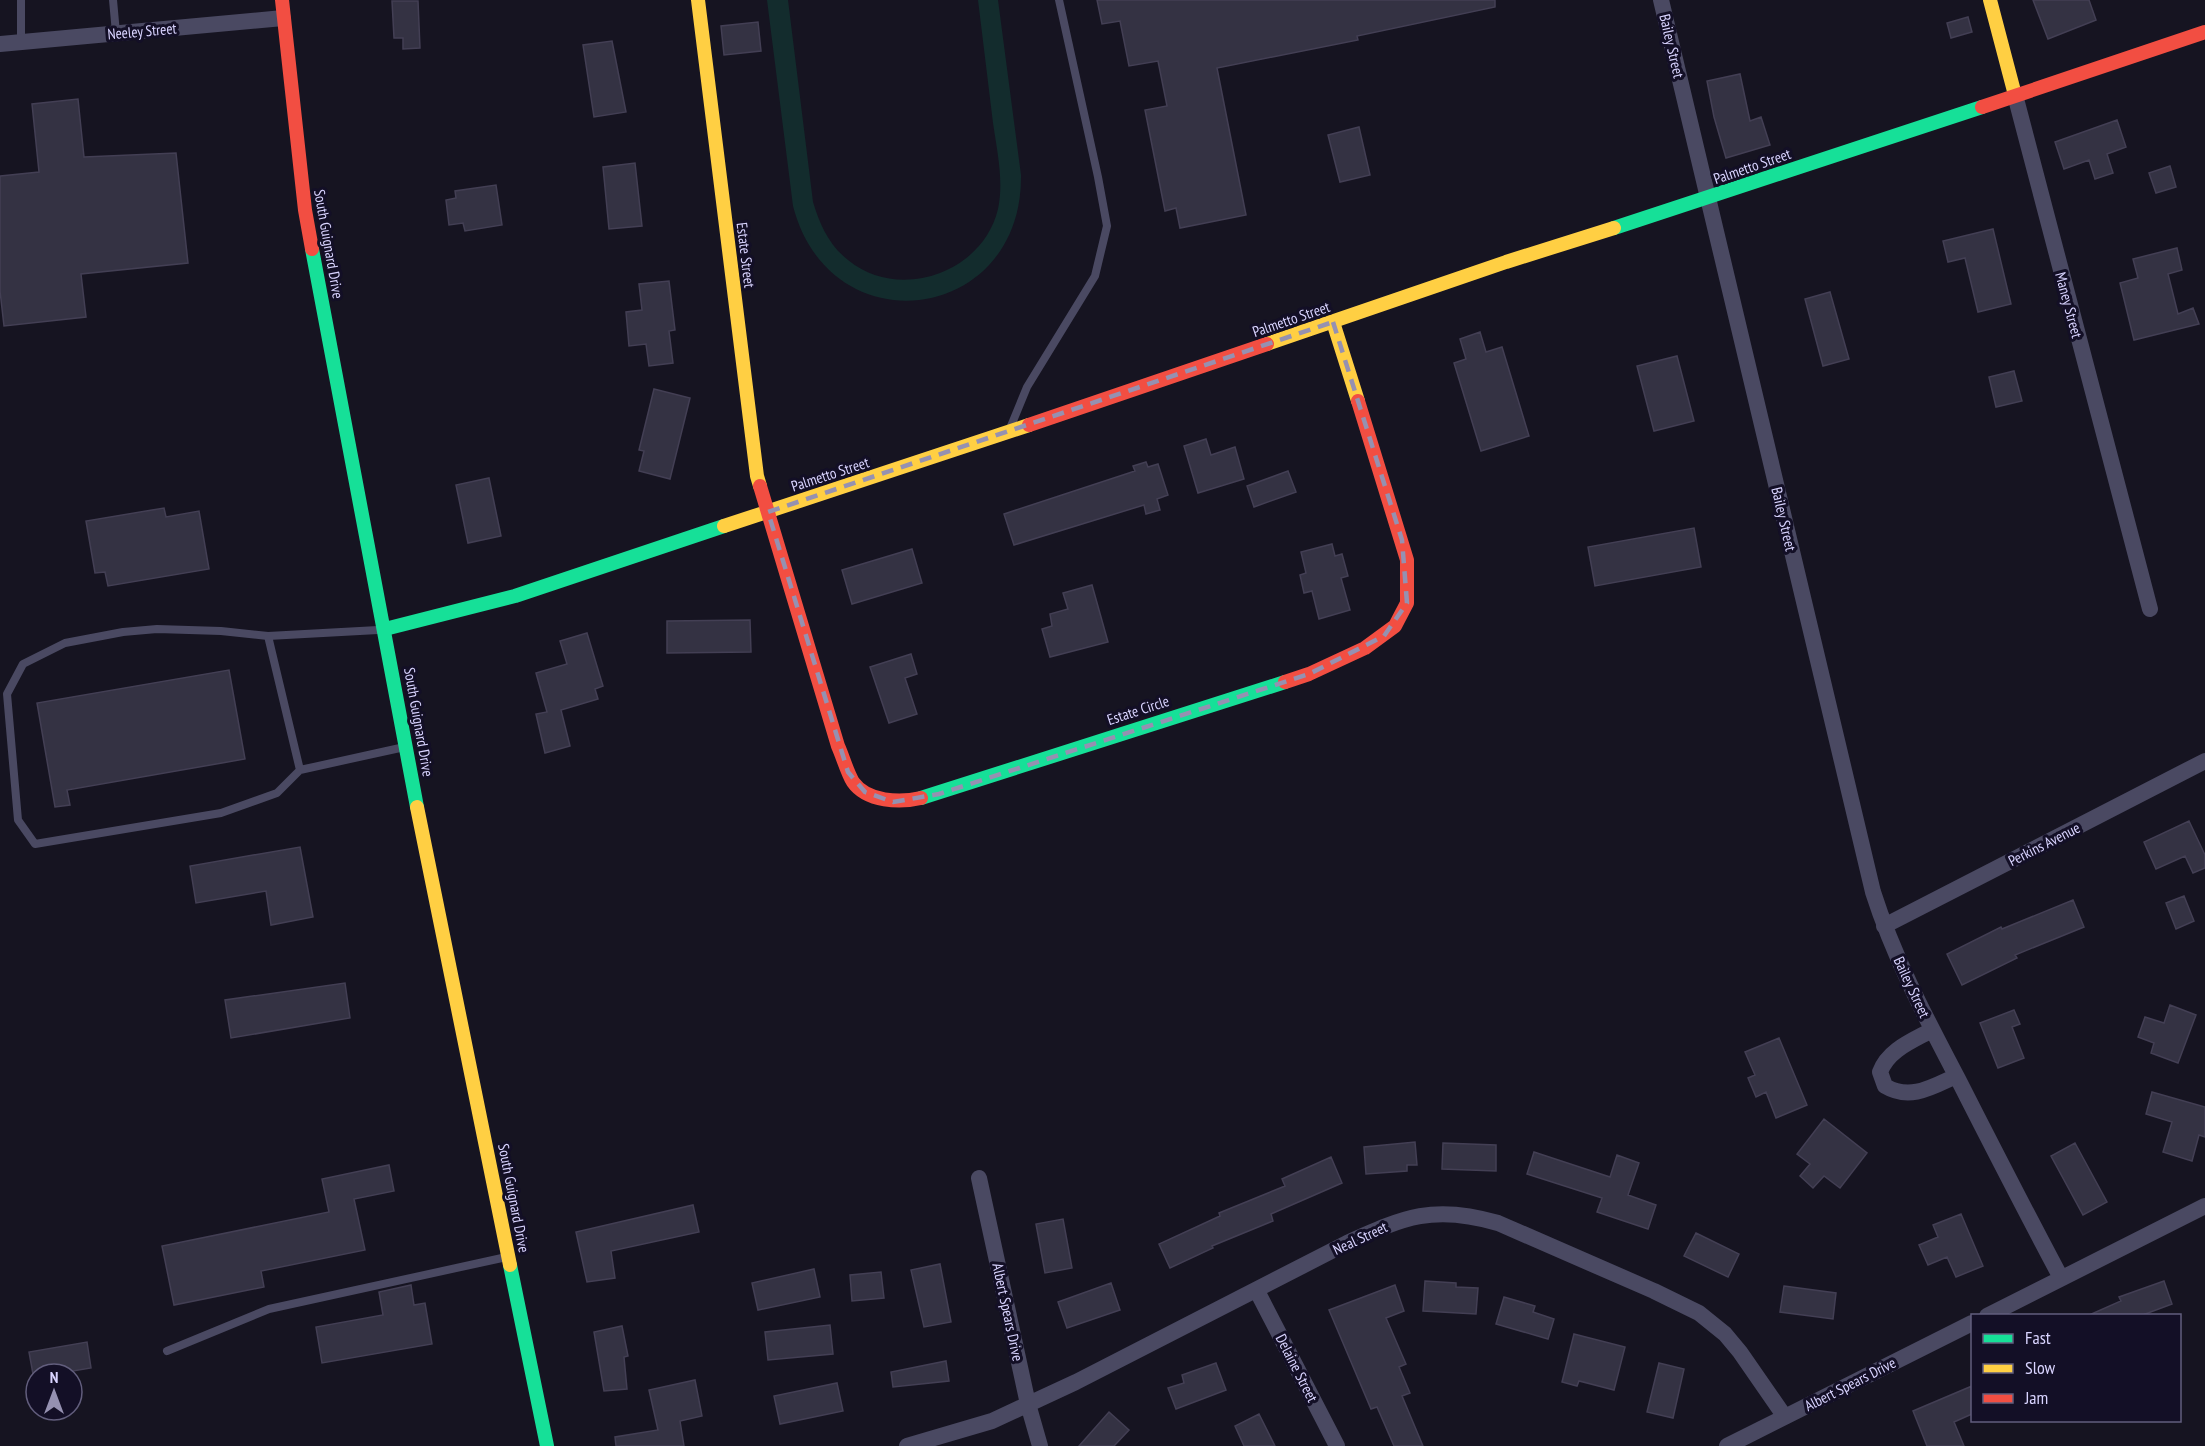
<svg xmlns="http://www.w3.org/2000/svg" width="2205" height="1446" font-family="'PT Sans Narrow',sans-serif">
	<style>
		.green { fill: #132c2d }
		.building { fill: #343243; stroke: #433f54; stroke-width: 1.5 }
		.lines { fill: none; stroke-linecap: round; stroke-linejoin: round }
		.lane { stroke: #4a4962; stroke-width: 8 }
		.street { stroke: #4a4962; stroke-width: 16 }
		.fast { stroke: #16e098; stroke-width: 14 }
		.slow { stroke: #ffcf43; stroke-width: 14 }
		.jam { stroke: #f24e42; stroke-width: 14 }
		.marked { fill: none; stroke: #9591b1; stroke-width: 4.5; stroke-dasharray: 12 8; stroke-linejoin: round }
		.labels { text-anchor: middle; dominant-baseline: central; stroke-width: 6; stroke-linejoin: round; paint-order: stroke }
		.street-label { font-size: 15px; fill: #d9d4ff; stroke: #130f26 }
	</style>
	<rect width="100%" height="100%" fill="#161421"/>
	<path class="green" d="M767 0H788L813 202C820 225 829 245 848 260 899 302 983 273 998 209 1004 181 997 151 993 123 988 82 983 41 978 0H998L1021 175C1023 323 830 349 793 206Z"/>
	<path class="building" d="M1097 0H1495V7L1357 36 1358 40 1217 68 1246 215 1180 228 1176 208 1165 211 1145 110 1167 106 1158 61 1129 66 1120 21 1102 24Z
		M2033 0H2089L2096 20 2048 39Z
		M392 1H418L420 48 403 49V38H394Z
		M1968 17 1972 32 1951 38 1947 23Z
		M758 22 761 51 724 55 721 26Z
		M612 41 626 112 594 117 583 45Z
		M1740 74 1750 121 1761 117 1770 145 1726 158 1714 117 1707 81Z
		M78 99 84 157 176 153 188 263 81 274 86 317 4 326 0 291V176L39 172 32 104Z
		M2117 120 2126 147 2107 154 2113 173 2095 179 2089 160 2064 169 2055 142Z
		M1359 127 1370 175 1340 182 1328 135Z
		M635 163 642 226 609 229 603 167Z
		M2170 166 2176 187 2156 193 2149 173Z
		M496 185 502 225 465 231 463 223 449 225 446 200 456 198 455 191Z
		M1993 229 2011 304 1978 312 1965 258 1948 262 1943 241Z
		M2177 248 2182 270 2168 274 2178 314 2193 308 2199 324 2134 340 2120 283 2138 278 2133 259Z
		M669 281 675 330 669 331 673 363 649 366 646 344 629 346 626 312 642 310 639 284Z
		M1830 292 1849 359 1823 366 1805 299Z
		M1480 332 1486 352 1502 347 1529 436 1481 451 1454 363 1466 359 1460 339Z
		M1677 356 1694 421 1654 431 1637 366Z
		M2014 371 2022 401 1996 407 1989 377Z
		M654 389 690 398 670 479 639 471 644 451 639 450Z
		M1206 439 1211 455 1235 447 1244 479 1198 493 1184 446Z
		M1146 462 1148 467 1158 464 1168 495 1157 499 1160 510 1146 514 1144 505 1014 545 1004 514 1135 471 1133 466Z
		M1288 471 1296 492 1254 507 1247 486Z
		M489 478 501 536 468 543 456 485Z
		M164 508 166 517 199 511 209 569 108 586 105 572 95 573 86 521Z
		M1694 528 1701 567 1595 586 1588 547Z
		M1332 544 1335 556 1342 554 1348 576 1341 578 1350 610 1319 619 1312 591 1304 593 1300 575 1306 573 1301 552Z
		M912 549 922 583 852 604 842 570Z
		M1092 585 1108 642 1050 657 1042 629 1052 626 1050 614 1068 609 1063 593Z
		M750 620 751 652 667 653V621Z
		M587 633 603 686 595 689 598 699 561 710 570 746 545 753 536 714 547 712 536 673 567 664 560 641Z
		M911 654 917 674 905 678 917 714 889 723 870 667Z
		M229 670 245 759 67 790 70 805 55 807 37 703Z
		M2189 821 2205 855V868L2193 873 2185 856 2156 869 2144 842Z
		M300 847 313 917 271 925 266 891 196 903 190 866Z
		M2184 896 2194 921 2176 929 2166 903Z
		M2073 900 2084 927 2015 955 2017 958 1962 985 1947 954 2001 927 2002 929Z
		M345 983 350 1018 231 1038 225 1000Z
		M2170 1005 2196 1015 2178 1063 2151 1053 2154 1043 2138 1037 2145 1017 2164 1023Z
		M2014 1010 2020 1024 2012 1027 2024 1058 1998 1068 1980 1023Z
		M1779 1038 1807 1105 1776 1118 1766 1092 1756 1097 1748 1078 1755 1075 1745 1052Z
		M2152 1092 2205 1107V1137L2199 1135 2192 1161 2163 1152 2172 1122 2146 1114Z
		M1824 1119 1867 1153 1840 1188 1824 1176 1813 1188 1800 1176 1810 1164 1797 1154Z
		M1415 1142 1417 1165H1407V1171L1366 1174 1364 1147Z
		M1443 1143 1496 1145V1171L1442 1169Z
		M2075 1143 2107 1202 2083 1215 2051 1156Z
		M1534 1152 1610 1177 1617 1155 1639 1163 1628 1195 1656 1205 1648 1229 1597 1212 1602 1198 1527 1174Z
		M1331 1157 1342 1183 1271 1214 1273 1221 1212 1246 1213 1248 1170 1268 1159 1244 1220 1216 1219 1213 1285 1186 1282 1179Z
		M389 1165 394 1191 354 1199 365 1250 261 1271 264 1287 174 1305 162 1246 329 1212 322 1179Z
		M693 1205 699 1232 611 1251 615 1278 587 1282 576 1232Z
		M1961 1214 1983 1266 1956 1277 1947 1257 1928 1265 1919 1245 1938 1237 1933 1225Z
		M1063 1219 1072 1268 1045 1273 1036 1224Z
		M1696 1233 1739 1254 1728 1277 1684 1256Z
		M940 1264 951 1322 924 1327 911 1270Z
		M814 1269 820 1297 758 1310 752 1283Z
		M881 1272 884 1298 852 1301 850 1275Z
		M1425 1281 1456 1283V1287L1478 1288 1476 1314 1423 1311Z
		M2164 1281 2172 1304 2140 1316H2087L2121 1301 2119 1297Z
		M1111 1283 1120 1310 1067 1328 1058 1302Z
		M411 1285 414 1305 425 1303 432 1344 322 1363 316 1327 383 1315 379 1292Z
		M1395 1285 1404 1311 1386 1318 1406 1364 1399 1367 1410 1393 1402 1396 1423 1446H1394L1377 1407 1371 1409 1329 1310Z
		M1784 1286 1836 1293 1833 1319 1780 1312Z
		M1504 1297 1535 1306 1533 1312 1554 1319 1548 1339 1496 1324Z
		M830 1325 833 1354 768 1360 765 1332Z
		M622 1326 628 1356 624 1357 627 1389 604 1391 594 1332Z
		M1574 1334 1625 1347 1614 1390 1579 1381 1577 1386 1562 1382Z
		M87 1342 91 1368 55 1374H33L29 1352Z
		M946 1361 949 1381 893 1387 891 1372Z
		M1216 1363 1226 1390 1176 1409 1168 1388 1184 1383 1182 1375Z
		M1659 1363 1684 1369 1673 1418 1647 1412Z
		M695 1380 702 1416 680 1421 684 1446H616L615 1437 658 1430 649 1390Z
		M837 1383 843 1411 780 1424 774 1396Z
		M1972 1386V1414L1954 1422 1964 1446H1927L1913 1411Z
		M1109 1412 1129 1430 1114 1446H1079Z
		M1259 1414 1275 1446H1244L1235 1426Z"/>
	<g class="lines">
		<path class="lane" d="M113 0 116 33
			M21 42V0
			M1011 426 1027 387 1095 276 1107 226 1098 177 1059 0
			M378 630 268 636 300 770 400 748
			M268 636 221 631 157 629 123 632 65 643 23 664 7 694 18 820 35 844 221 813 277 793 300 770
			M167 1351 269 1309 502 1258"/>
		<path class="street" d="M1661 0 1873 892C1894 958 1926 1018 1958 1079 1992 1146 2026 1212 2061 1278
			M0 44 283 18
			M2015 95 2150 609
			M1884 926 2205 761
			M1932 1030C1912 1041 1888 1050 1880 1072L1885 1086C1910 1101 1932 1087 1956 1076
			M979 1178 1028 1404 1040 1446
			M1257 1291 1337 1446
			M1987 1316 2205 1206
			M907 1446 992 1421 1076 1382 1347 1243C1404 1217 1434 1204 1498 1223L1654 1291 1699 1313 1725 1334 1740 1352 1785 1417
			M1727 1446 1972 1323"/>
		<path class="fast" d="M1614 228 1982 107
			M312 249 417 807
			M385 629 515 596 724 526
			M921 798 1285 682
			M510 1265 547 1446"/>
		<path class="slow" d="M698 0 757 476 760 486
			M1990 0 2015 95
			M1333 322 1358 401
			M1267 344 1506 262 1614 228
			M724 526 1029 425
			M417 807 510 1265"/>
		<path class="jam" d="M282 0 305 210 312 249
			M1982 107 2205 32
			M1029 425 1267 344
			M760 486 838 746C843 757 847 772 853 782 867 802 900 803 921 798
			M1285 682 1309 674 1365 648 1395 626 1407 603V560L1358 401"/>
	</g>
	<path class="marked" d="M1333 322 1402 540 1407 603 1384 636 1309 674 939 794 893 802 865 792 848 772 768 512Z"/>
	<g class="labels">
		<g class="street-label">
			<text transform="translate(142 31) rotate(-5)">Neeley Street</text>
			<text transform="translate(1672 46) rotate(77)">Bailey Street</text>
			<text transform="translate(1752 166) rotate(-19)">Palmetto Street</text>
			<text transform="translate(329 244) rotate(80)">South Guignard Drive</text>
			<text transform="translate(746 255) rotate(83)">Estate Street</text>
			<text transform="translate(2069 305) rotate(75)">Maney Street</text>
			<text transform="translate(1291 319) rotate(-19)">Palmetto Street</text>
			<text transform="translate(830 474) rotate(-18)">Palmetto Street</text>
			<text transform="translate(1784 519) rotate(77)">Bailey Street</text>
			<text transform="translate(1138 710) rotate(-18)">Estate Circle</text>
			<text transform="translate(419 722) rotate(80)">South Guignard Drive</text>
			<text transform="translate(2044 844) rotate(-27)">Perkins Avenue</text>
			<text transform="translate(1912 987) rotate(65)">Bailey Street</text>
			<text transform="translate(514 1198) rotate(79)">South Guignard Drive</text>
			<text transform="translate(1360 1238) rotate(-25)">Neal Street</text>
			<text transform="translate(1008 1312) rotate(78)">Albert Spears Drive</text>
			<text transform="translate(1297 1368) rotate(63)">Delaine Street</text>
			<text transform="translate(1850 1384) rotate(-27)">Albert Spears Drive</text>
		</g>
	</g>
	<rect x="1971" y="1314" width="210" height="108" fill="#130f26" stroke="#625e7d" stroke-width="1.5"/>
	<rect x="1983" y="1334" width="30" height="9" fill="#16e098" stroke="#625e7d" stroke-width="1.5"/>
	<text x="2025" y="1344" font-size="18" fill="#d9d4ff">Fast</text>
	<rect x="1983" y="1364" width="30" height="9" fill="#ffcf43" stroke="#625e7d" stroke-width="1.5"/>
	<text x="2025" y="1374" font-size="18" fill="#d9d4ff">Slow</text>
	<rect x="1983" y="1394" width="30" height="9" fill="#f24e42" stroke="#625e7d" stroke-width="1.5"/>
	<text x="2025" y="1404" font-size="18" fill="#d9d4ff">Jam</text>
	<g transform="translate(54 1392)"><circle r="28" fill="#130f26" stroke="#625e7d" stroke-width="1.5"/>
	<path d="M0-4.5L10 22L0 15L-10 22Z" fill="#9591b1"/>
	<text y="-9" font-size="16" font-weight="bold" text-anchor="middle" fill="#d9d4ff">N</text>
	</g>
</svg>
